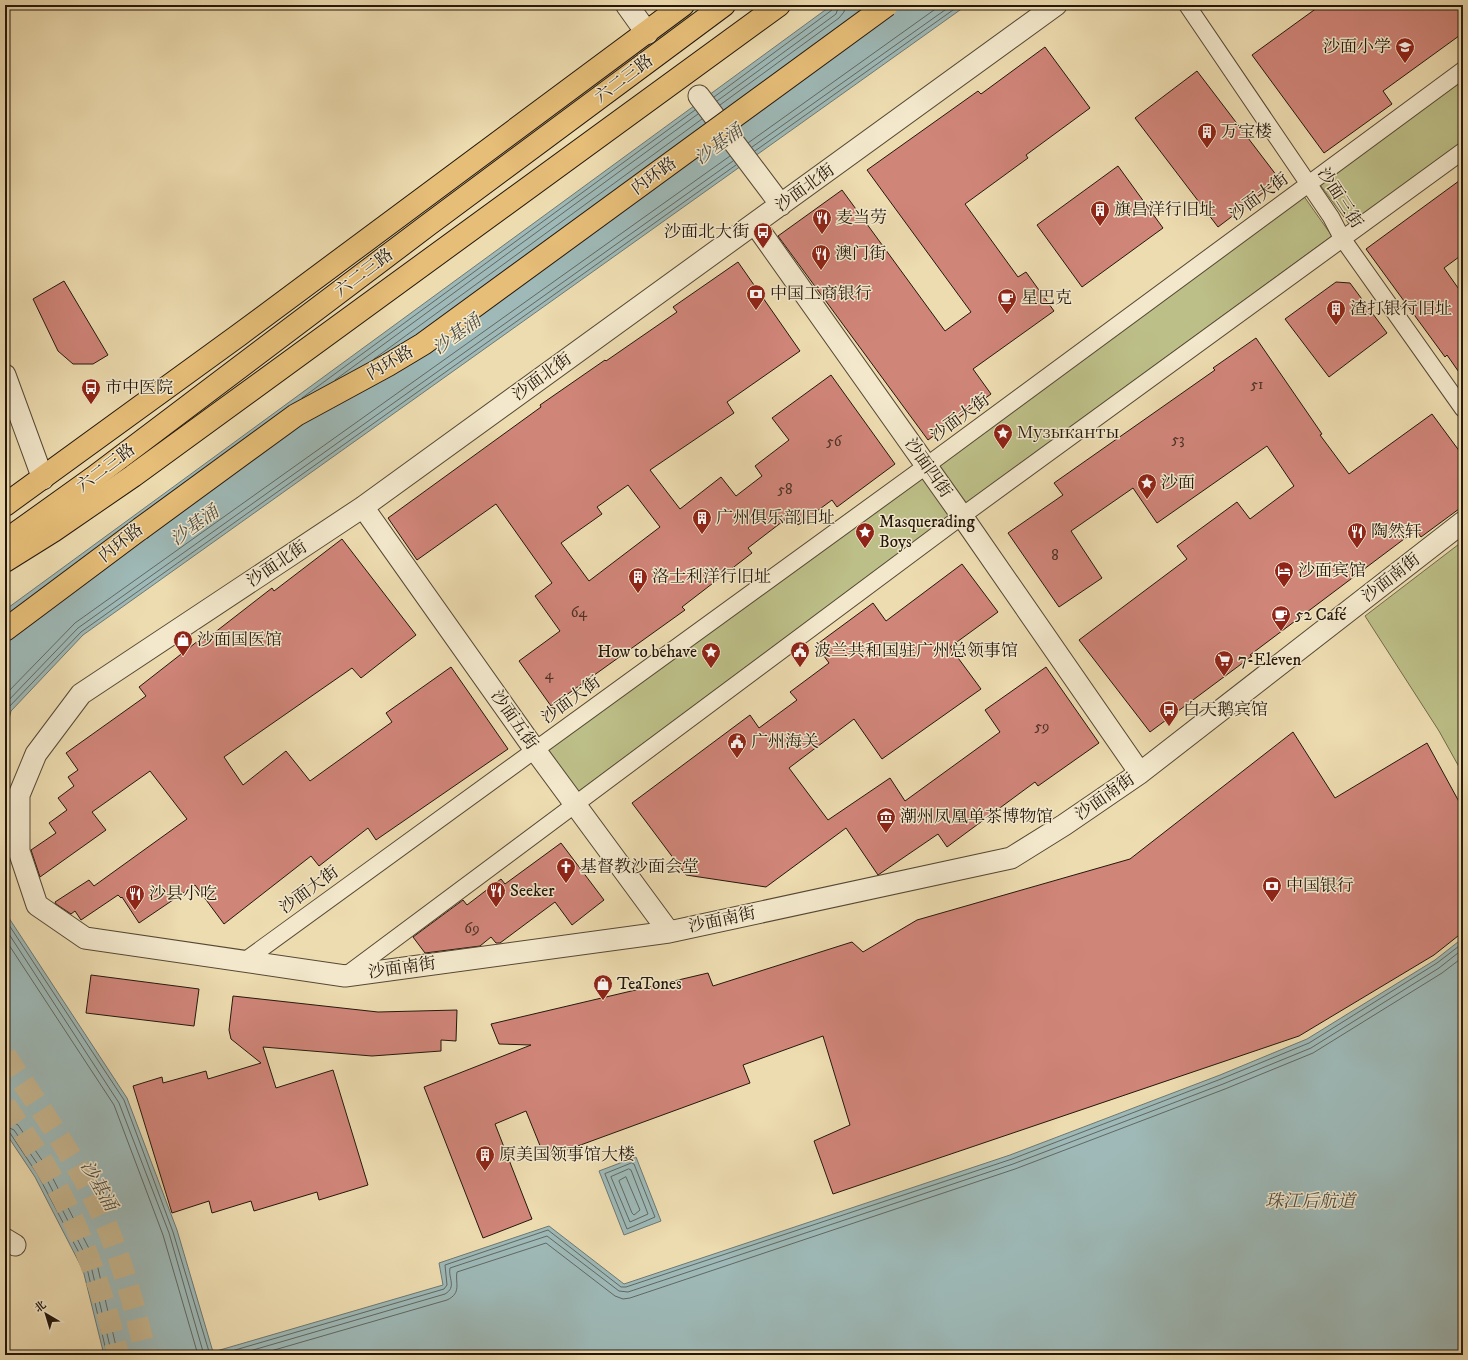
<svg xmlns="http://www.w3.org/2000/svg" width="1468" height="1360" font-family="'IM FELL DW Pica','Noto Serif SC',serif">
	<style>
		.green { fill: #bdbf88; stroke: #706b4a }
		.water { fill: #9eb9b7; stroke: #6d7873 }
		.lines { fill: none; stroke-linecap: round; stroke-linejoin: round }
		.shore { stroke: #616862; stroke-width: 1 }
		.building { fill: #d08579; stroke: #24170c; fill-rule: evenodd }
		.trunk-tunnel { stroke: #c5b58f; stroke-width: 22; stroke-dasharray: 22 11; stroke-linecap: butt }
		.pedestrian-casing { stroke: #564835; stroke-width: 18 }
		.minor-casing { stroke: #564835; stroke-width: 23 }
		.tertiary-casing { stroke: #564835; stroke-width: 24 }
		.primary-casing { stroke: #24170c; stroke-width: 24 }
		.trunk-casing { stroke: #24170c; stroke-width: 24 }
		.pedestrian { stroke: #f3e8cc; stroke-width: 16 }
		.minor { stroke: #f3e8cc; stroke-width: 21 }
		.tertiary { stroke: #f3e8cc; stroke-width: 22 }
		.primary { stroke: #e6be78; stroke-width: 22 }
		.trunk { stroke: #e6be78; stroke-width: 22 }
		.trunk-bridge-casing { stroke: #24170c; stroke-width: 24; stroke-linecap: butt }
		.trunk-bridge { stroke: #e6be78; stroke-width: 22 }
		.labels { text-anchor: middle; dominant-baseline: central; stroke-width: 3; stroke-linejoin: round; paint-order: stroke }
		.number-label { font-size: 15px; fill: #4f3227 }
		.poi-label { font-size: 17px; fill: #24170c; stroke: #f3e8cc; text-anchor: start }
		.street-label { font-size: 17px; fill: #24170c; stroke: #f3e8cc }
		.water-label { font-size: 18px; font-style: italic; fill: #4f5048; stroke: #f3e8cc }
	</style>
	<rect width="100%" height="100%" fill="#eddcb0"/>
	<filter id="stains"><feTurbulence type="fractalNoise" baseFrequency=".005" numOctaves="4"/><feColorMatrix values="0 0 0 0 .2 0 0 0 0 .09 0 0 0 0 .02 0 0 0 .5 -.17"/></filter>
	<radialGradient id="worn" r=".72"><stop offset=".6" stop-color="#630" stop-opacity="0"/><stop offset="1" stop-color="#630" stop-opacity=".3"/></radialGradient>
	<path class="green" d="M1463 77V143L1349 224 1318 182Z
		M1303 195 1332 236 962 506 934 468Z
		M924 475 953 513 578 792 545 746Z
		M1463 541V774L1439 731 1365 616Z"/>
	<path class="water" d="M832 5H967L83 635 11 711 5 735V610Z
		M5 912 127 1098 177 1230 213 1352 443 1285 439 1263 549 1226 624 1284 1010 1155 1220 1075 1307 1039 1435 960 1463 938V1355H104L83 1270 35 1177 5 1132Z
		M636 1157 661 1221 624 1235 599 1171Z"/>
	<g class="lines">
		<path class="shore" d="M714 97 832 10 834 5
			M717 101 836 14 839 5
			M720 105 839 18 844 12 845 5
			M748 143 941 5
			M752 147 952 5
			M755 151 960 5
			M374 359 702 119
			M335 380 698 114
			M302 398 695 110
			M5 695 75 623 730 156
			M5 704 78 628 733 161
			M5 718 8 708 81 632 736 165
			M5 919 124 1100 173 1232 210 1355
			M5 928 119 1103 169 1233 204 1355
			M5 939 114 1105 163 1235 198 1355
			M5 1120 11 1121 18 1125 48 1169 97 1264 118 1355
			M5 1126 14 1130 43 1172 91 1266 112 1355
			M5 1131 10 1133 38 1175 87 1268 107 1355
			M632 1163 634 1164 655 1217 627 1229 605 1174Z
			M629 1169 631 1170 648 1214 630 1222 611 1177Z
			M626 1177 640 1210 634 1215 632 1213 619 1181Z
			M218 1355 444 1289 447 1285 445 1265 548 1230 621 1287H626L1012 1159 1221 1079 1309 1043 1437 963 1463 943
			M236 1355 445 1294C457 1287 448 1278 450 1268L547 1236 619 1291 628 1292 1013 1164 1223 1084 1311 1048 1439 968 1463 949
			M257 1355 447 1300C462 1293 455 1283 457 1272L546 1243 615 1296 623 1299 630 1298 1015 1169 1225 1089 1313 1053 1442 973 1463 957"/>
	</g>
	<path class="building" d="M1321 5H1463V33L1383 91 1392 104 1324 153 1252 55Z
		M1045 47 1090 108 1026 155 1028 158 965 204 1018 277 1026 272 1054 311 973 369 991 394 928 440 778 236 842 190 945 331 971 312 867 170 978 91 981 94Z
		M1197 71 1280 180 1218 227 1135 118Z
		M1118 166 1163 228 1082 287 1037 225Z
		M1463 178V254L1444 268 1463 295V378L1447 355 1445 357 1366 249Z
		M738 262 800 351 727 402 734 413 650 470 680 509 721 477 736 496 762 476 755 466 789 440 772 418 831 375 895 464 837 507 832 500 798 525 791 515 748 548 752 553 682 607 685 610 551 706 519 661 560 631 535 596 552 583 496 504 417 560 388 518 541 407 540 405 605 360 606 361 677 312 673 307ZM628 485 660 527 589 581 561 543 602 514 597 507Z
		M64 281 108 355 93 364H73L58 351 33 299Z
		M1336 282 1350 283 1387 333 1329 377 1285 319Z
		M1256 338 1322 434 1320 435 1349 474 1432 414 1463 456V506L1421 537 1416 530 1250 655 1252 656 1150 732 1079 640 1187 559 1177 546 1237 502 1250 519 1294 486 1267 446 1157 523 1133 488 1071 531 1102 578 1059 607 1008 533 1063 495 1054 483 1215 370 1213 368Z
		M342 539 416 635 361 678 352 668 224 757 243 785 286 751 310 781 392 722 386 713 451 667 508 749 376 840 368 828 319 866 311 856 224 924 195 885 139 923 122 897 121 898 118 895 81 920 75 911 71 914 56 904 55 902 89 880 94 886 187 819 150 771 92 812 106 830 40 877 31 850 56 833 49 823 67 810 58 798 74 786 68 777 78 770 66 753 146 696 139 687 203 637 205 640 272 588 274 591Z
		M962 564 998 612 950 647 981 689 882 759 854 719 789 768 828 820 890 778 905 801 1000 732 985 710 1046 667 1099 743 1038 786 1035 782 947 847 938 834 878 875 846 828 766 887 686 875 632 803 750 715 759 728 797 700 790 692 829 663 816 645 873 603 886 621Z
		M1293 732 1335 798 1427 743 1463 809V932L1434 955 1299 1036 833 1194 814 1141 850 1125 823 1036 743 1065 750 1083 545 1158 526 1111 495 1124 532 1219 483 1238 424 1087 531 1045 499 1044 491 1024 708 973 713 986 852 942 863 952 917 920 1130 859Z
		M561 843 604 900 572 925 555 902 500 943H496L491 937 480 946 425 953 413 937 463 900 467 905 501 879 505 884Z
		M91 975 199 989 194 1026 86 1013Z
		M233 996 378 1012 457 1010 456 1041 441 1040V1051L372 1056 263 1047 276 1088 333 1070 368 1185 319 1200 317 1192 254 1211 251 1201 212 1213 209 1201 172 1213 133 1086 162 1077 163 1083 206 1071 208 1079 261 1063 231 1039 229 1030Z"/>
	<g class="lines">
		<path class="trunk-tunnel" d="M5 1055C35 1101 67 1146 92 1194 118 1245 133 1300 146 1355
			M5 1105C27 1138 51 1172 68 1209 90 1256 106 1304 118 1355"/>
		<g class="pedestrian-casing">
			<path id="pedestrian" d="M1187 5 1331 217 1342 238 1463 409
				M243 962 926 466 1463 70
				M345 976 962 516 1463 151"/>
		</g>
		<g class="minor-casing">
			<path id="minor" d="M1056 5 363 507 81 694 36 754 19 795V851L37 905 85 938 345 976 669 932 1011 858 1064 825 1140 773 1463 522
				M699 96 781 205
				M755 224 962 516 1140 773
				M5 375 43 479
				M363 507 535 750 669 932
				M5 1239 15 1245"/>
		</g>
		<g class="tertiary-casing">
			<path id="tertiary" d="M627 5 647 33"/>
		</g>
		<g class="primary-casing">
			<path id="primary" d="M5 505 239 335 683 5
				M5 541 93 478 428 225 724 5"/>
		</g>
		<g class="trunk-casing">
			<path id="trunk" d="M5 561 53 531 133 476 779 5
				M5 630 140 529"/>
		</g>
		<use href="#pedestrian" class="pedestrian"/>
		<use href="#minor" class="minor"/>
		<use href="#tertiary" class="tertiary"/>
		<use href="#primary" class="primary"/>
		<use href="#trunk" class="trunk"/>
		<g class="trunk-bridge-casing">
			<path id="trunk-bridge" d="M140 529 296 415 388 365 423 344 887 5"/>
		</g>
		<use href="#trunk-bridge" class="trunk-bridge"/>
	</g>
	<defs>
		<g id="school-pin" transform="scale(1)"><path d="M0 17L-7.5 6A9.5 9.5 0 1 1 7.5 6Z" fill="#8f2418" stroke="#f3e8cc"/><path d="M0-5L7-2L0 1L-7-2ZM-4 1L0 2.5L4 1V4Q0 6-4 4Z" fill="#fff"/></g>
		<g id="building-pin" transform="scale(1)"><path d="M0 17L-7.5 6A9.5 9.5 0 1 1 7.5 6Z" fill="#8f2418" stroke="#f3e8cc"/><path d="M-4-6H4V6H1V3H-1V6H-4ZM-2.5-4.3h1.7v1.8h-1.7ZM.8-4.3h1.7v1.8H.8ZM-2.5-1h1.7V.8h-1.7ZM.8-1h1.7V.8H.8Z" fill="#fff"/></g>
		<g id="restaurant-pin" transform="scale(1)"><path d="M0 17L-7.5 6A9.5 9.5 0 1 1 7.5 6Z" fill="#8f2418" stroke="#f3e8cc"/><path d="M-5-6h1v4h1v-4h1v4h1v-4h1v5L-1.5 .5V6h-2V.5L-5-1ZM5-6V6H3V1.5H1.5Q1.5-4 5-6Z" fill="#fff"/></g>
		<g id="bus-pin" transform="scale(1)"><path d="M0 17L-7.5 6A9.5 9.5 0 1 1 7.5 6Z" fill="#8f2418" stroke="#f3e8cc"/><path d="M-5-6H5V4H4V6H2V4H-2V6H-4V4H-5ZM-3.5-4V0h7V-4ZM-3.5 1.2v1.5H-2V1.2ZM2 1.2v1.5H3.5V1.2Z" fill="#fff"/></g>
		<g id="bank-pin" transform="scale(1)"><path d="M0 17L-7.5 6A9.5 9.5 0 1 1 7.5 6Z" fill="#8f2418" stroke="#f3e8cc"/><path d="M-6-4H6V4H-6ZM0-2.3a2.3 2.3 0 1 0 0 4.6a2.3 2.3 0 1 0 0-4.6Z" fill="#fff"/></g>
		<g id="cafe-pin" transform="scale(1)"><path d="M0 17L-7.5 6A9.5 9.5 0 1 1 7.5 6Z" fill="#8f2418" stroke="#f3e8cc"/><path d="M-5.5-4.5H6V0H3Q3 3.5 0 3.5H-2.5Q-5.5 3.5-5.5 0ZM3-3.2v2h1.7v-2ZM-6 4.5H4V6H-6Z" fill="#fff"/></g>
		<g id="sight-pin" transform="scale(1)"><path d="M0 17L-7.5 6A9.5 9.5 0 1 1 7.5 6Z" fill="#8f2418" stroke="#f3e8cc"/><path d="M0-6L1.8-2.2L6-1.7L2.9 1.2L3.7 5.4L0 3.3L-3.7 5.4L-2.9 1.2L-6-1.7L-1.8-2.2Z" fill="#fff"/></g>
		<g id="hotel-pin" transform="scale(1)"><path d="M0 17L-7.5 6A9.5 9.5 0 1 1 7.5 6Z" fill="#8f2418" stroke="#f3e8cc"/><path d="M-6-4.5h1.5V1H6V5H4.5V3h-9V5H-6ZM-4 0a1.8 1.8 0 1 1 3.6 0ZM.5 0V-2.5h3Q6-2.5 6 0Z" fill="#fff"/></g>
		<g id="shop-pin" transform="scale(1)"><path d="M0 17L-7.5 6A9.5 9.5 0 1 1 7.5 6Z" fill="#8f2418" stroke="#f3e8cc"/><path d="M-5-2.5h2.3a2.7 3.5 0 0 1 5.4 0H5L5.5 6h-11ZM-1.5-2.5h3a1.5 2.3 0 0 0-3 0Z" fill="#fff"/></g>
		<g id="civic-pin" transform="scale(1)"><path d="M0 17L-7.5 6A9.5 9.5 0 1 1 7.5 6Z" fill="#8f2418" stroke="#f3e8cc"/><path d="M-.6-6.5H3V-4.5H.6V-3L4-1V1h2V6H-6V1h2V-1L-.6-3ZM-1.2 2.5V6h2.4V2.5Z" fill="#fff"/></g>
		<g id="supermarket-pin" transform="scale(1)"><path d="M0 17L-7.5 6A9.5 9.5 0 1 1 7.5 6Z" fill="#8f2418" stroke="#f3e8cc"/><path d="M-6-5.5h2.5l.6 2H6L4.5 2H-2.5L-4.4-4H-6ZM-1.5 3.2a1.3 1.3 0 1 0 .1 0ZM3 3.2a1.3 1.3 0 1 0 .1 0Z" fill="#fff"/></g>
		<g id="museum-pin" transform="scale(1)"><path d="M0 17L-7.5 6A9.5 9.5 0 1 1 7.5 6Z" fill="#8f2418" stroke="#f3e8cc"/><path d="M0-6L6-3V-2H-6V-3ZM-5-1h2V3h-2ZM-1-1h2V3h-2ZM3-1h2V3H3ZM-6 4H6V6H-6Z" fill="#fff"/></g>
		<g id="church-pin" transform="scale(1)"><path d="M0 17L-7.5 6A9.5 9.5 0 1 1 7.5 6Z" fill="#8f2418" stroke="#f3e8cc"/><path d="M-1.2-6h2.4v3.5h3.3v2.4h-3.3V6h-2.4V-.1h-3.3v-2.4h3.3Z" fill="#fff"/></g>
	</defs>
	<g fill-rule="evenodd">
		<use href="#school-pin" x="1405" y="47"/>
		<use href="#building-pin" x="1207" y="132"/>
		<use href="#building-pin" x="1100" y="210"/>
		<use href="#restaurant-pin" x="822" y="218"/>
		<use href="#bus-pin" x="763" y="232"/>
		<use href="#restaurant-pin" x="821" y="254"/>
		<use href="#bank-pin" x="756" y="294"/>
		<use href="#cafe-pin" x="1007" y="298"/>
		<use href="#building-pin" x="1336" y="309"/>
		<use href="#bus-pin" x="91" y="388"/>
		<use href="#sight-pin" x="1003" y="433"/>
		<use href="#sight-pin" x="1147" y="483"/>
		<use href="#building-pin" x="702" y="518"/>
		<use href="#sight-pin" x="865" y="532"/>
		<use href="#restaurant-pin" x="1357" y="532"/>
		<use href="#hotel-pin" x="1284" y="571"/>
		<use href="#building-pin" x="638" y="577"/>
		<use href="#cafe-pin" x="1281" y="615"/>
		<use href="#shop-pin" x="183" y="640"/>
		<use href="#civic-pin" x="800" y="651"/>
		<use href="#sight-pin" x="711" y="652"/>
		<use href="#supermarket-pin" x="1224" y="660"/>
		<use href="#bus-pin" x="1169" y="710"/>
		<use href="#civic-pin" x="737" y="742"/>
		<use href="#museum-pin" x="886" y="817"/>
		<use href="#church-pin" x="566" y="867"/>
		<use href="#bank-pin" x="1272" y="886"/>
		<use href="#restaurant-pin" x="496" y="891"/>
		<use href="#restaurant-pin" x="135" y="894"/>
		<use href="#shop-pin" x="603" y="984"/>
		<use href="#building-pin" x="485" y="1155"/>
	</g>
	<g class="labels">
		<g class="number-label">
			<text x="1257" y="384">51</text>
			<text x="1178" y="439">53</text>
			<text x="834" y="441">56</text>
			<text x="785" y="489">58</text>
			<text x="1055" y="555">8</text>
			<text x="579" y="612">64</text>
			<text x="549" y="674">4</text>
			<text x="1042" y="726">59</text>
			<text x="472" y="928">69</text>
		</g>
		<g class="poi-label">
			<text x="1391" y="47" text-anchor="end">沙面小学</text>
			<text x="1221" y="132">万宝楼</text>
			<text x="1114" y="210">旗昌洋行旧址</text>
			<text x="836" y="218">麦当劳</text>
			<text x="749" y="232" text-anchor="end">沙面北大街</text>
			<text x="835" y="254">澳门街</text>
			<text x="770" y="294">中国工商银行</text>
			<text x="1021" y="298">星巴克</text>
			<text x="1350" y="309">渣打银行旧址</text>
			<text x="105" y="388">市中医院</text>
			<text x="1017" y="433">Музыканты</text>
			<text x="1161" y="483">沙面</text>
			<text x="716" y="518">广州俱乐部旧址</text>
			<text x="879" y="522">Masquerading<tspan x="879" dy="20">Boys</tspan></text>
			<text x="1371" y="532">陶然轩</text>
			<text x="1298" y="571">沙面宾馆</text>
			<text x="652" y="577">洛士利洋行旧址</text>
			<text x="1295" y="615">52 Café</text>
			<text x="197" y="640">沙面国医馆</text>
			<text x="814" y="651">波兰共和国驻广州总领事馆</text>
			<text x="697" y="652" text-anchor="end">How to behave</text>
			<text x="1238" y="660">7-Eleven</text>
			<text x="1183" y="710">白天鹅宾馆</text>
			<text x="751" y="742">广州海关</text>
			<text x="900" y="817">潮州凤凰单茶博物馆</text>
			<text x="580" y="867">基督教沙面会堂</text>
			<text x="1286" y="886">中国银行</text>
			<text x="510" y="891">Seeker</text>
			<text x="149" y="894">沙县小吃</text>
			<text x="617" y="984">TeaTones</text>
			<text x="499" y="1155">原美国领事馆大楼</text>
		</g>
		<g class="street-label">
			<text transform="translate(624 79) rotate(-37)">六二三路</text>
			<text transform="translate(654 176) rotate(-36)">内环路</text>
			<text transform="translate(805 188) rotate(-36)">沙面北街</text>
			<text transform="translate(1259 197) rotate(-36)">沙面大街</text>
			<text transform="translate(1340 198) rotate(57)">沙面三街</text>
			<text transform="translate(364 273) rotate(-37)">六二三路</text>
			<text transform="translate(390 363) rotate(-30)">内环路</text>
			<text transform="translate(542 377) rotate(-36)">沙面北街</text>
			<text transform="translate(960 418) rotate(-36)">沙面大街</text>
			<text transform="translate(106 468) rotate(-37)">六二三路</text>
			<text transform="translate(928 468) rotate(55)">沙面四街</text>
			<text transform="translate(121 543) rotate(-38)">内环路</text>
			<text transform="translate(277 564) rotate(-34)">沙面北街</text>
			<text transform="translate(1391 578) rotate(-38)">沙面南街</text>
			<text transform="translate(571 700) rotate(-36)">沙面大街</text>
			<text transform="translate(514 720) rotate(55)">沙面五街</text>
			<text transform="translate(1105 797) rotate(-35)">沙面南街</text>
			<text transform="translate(309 890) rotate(-36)">沙面大街</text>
			<text transform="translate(722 920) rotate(-12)">沙面南街</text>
			<text transform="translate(402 968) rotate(-8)">沙面南街</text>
		</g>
		<g class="water-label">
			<text transform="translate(719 145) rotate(-36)">沙基涌</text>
			<text transform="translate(457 335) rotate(-36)">沙基涌</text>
			<text transform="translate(195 526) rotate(-36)">沙基涌</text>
			<text transform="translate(98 1186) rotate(60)">沙基涌</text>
			<text x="1310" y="1202">珠江后航道</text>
		</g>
	</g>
	<rect width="1468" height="1360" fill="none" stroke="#eddcb0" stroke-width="20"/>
	<rect x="6" y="6" width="1456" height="1348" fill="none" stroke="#24170c" stroke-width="2"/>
	<rect x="10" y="10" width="1448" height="1340" fill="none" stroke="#24170c"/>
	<g transform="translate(46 1314) rotate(322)" stroke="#f3e8cc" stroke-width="3" paint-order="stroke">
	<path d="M0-3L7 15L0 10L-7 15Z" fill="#24170c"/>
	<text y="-6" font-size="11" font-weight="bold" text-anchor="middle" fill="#24170c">北</text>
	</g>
	<rect width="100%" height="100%" filter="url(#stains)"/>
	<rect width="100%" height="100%" fill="url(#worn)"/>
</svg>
